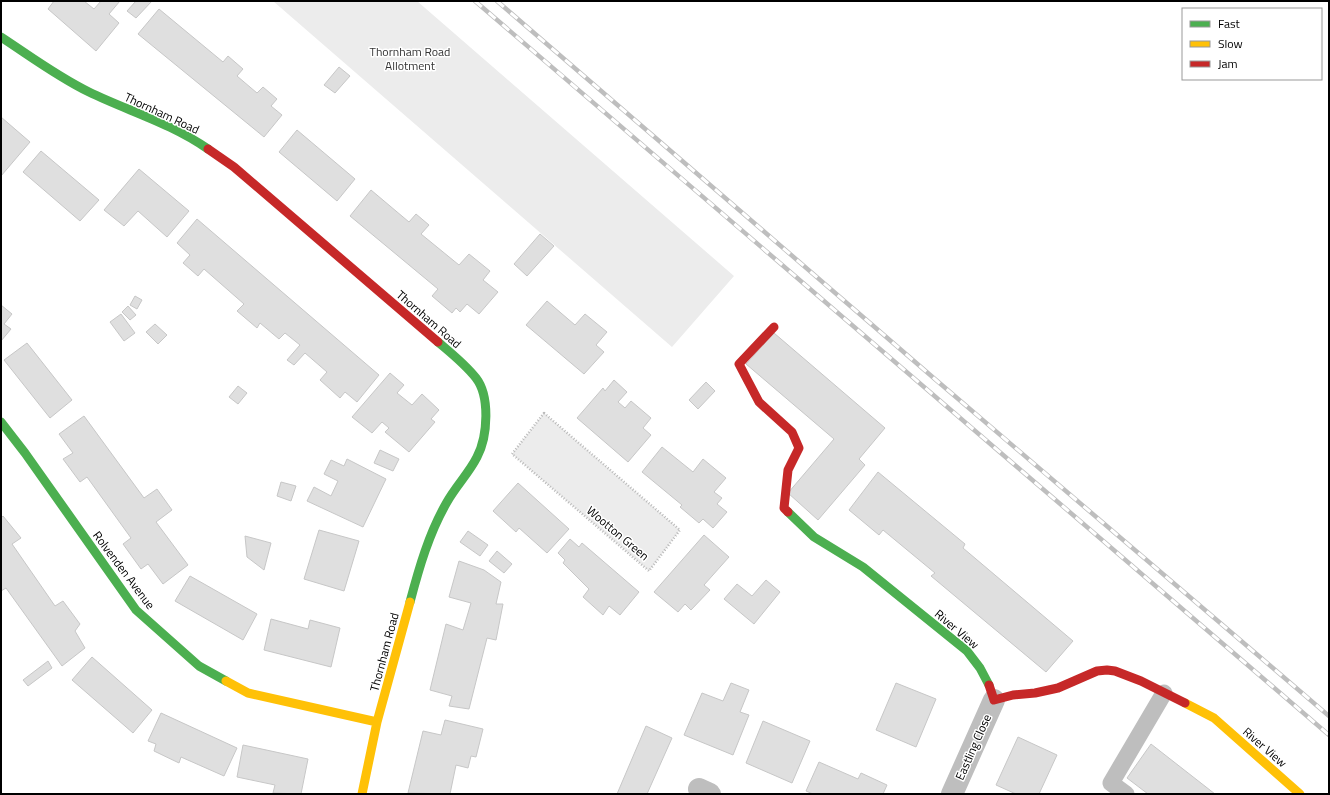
<svg xmlns="http://www.w3.org/2000/svg" width="1330" height="795" font-family="'Titillium Web',sans-serif">
	<style>
		.green { fill: #ececec }
		.building { fill: #dfdfdf; stroke: #c7c7c7 }
		.lines { fill: none; stroke-linecap: round; stroke-linejoin: round }
		.path { stroke: #b9b9b9; stroke-width: 2.5; stroke-dasharray: 1 2; stroke-linecap: butt }
		.lane { stroke: #bebebe; stroke-width: 17 }
		.street { stroke: #bebebe; stroke-width: 22 }
		.fast { stroke: #4caf50; stroke-width: 9 }
		.slow { stroke: #ffc107; stroke-width: 9 }
		.jam { stroke: #c62828; stroke-width: 9 }
		.rail-casing { stroke: #bebebe; stroke-width: 4.5 }
		.rail { stroke: #fff; stroke-width: 3; stroke-dasharray: 9; stroke-linecap: butt }
		.labels { text-anchor: middle; dominant-baseline: central; stroke-width: 3; stroke-linejoin: round; paint-order: stroke }
		.park-label { font-size: 12px; fill: #333; stroke: #fff }
		.street-label { font-size: 12px; fill: #000; stroke: #fff }
	</style>
	<rect width="100%" height="100%" fill="#fff"/>
	<path class="green" d="M273 1H417L734 276 672 347Z
		M544 413 680 530 649 571 512 454Z"/>
	<path class="building" d="M54 1H84L94 9 101 1H120L109 14 119 23 96 51 48 9Z
		M136 1H152L136 18 127 11Z
		M159 9 223 62 228 56 243 69 237 76 257 93 263 87 277 99 271 106 282 115 264 137 138 34Z
		M339 67 350 76 335 93 324 85Z
		M1 117 30 142 1 176Z
		M297 130 355 179 337 201 279 152Z
		M41 151 99 200 80 221 23 172Z
		M139 169 189 211 167 237 138 211 124 226 104 210Z
		M371 190 409 222 416 214 429 225 421 234 459 265 469 254 490 271 483 280 498 292 479 314 467 304 460 312 456 308 452 313 432 296 438 289 350 216Z
		M197 219 379 375 357 402 345 392 340 398 320 380 327 372 305 353 294 365 287 360 300 345 285 333 279 339 260 323 257 328 237 311 244 304 204 269 198 276 183 263 190 255 177 243Z
		M540 234 554 246 527 276 514 264Z
		M135 296 142 300 137 309 130 305Z
		M547 301 575 325 585 314 607 332 596 345 604 352 584 374 526 325Z
		M1 305 12 314 4 324 11 329 1 341Z
		M128 306 136 315 130 320 122 312Z
		M121 314 135 333 124 341 110 322Z
		M155 324 167 335 158 344 146 332Z
		M774 333 885 428 859 459 865 465 818 520 788 493 834 439 746 364Z
		M27 343 72 400 50 418 4 360Z
		M390 373 404 385 397 393 412 405 422 394 439 410 431 419 435 422 409 452 385 432 389 428 382 422 372 433 352 417Z
		M614 380 627 392 618 402 625 408 631 401 651 418 643 428 651 435 628 462 577 418 603 388 605 391Z
		M706 382 715 391 698 409 689 400Z
		M238 386 247 393 238 404 229 397Z
		M84 416 144 498 157 489 172 510 156 522 188 565 163 584 148 564 141 569 123 544 131 538 87 477 80 482 63 459 73 453 59 434Z
		M662 447 693 472 703 459 726 478 714 492 722 498 717 504 727 512 713 528 703 519 699 523 680 507 682 505 642 472Z
		M380 450 399 459 393 471 374 463Z
		M347 459 386 479 363 527 307 501 314 487 331 496 338 481 324 474 331 460 344 466Z
		M878 472 965 544 963 548 1073 641 1046 672 931 576 935 573 883 530 879 535 849 510Z
		M281 482 296 486 291 501 277 496Z
		M518 483 569 529 547 553 519 528 516 532 493 511Z
		M3 516 21 538 12 544 55 606 63 601 80 624 75 631 85 648 62 666 6 588 1 591V518Z
		M319 530 359 541 344 591 304 579Z
		M468 531 488 545 480 556 460 542Z
		M704 535 729 557 704 585 710 590 691 610 685 604 678 612 654 592Z
		M245 536 271 543 264 570 247 557Z
		M570 539 579 547 582 543 639 592 620 615 609 606 603 615 583 597 589 589 563 563 565 560 558 553Z
		M497 551 512 564 504 573 489 561Z
		M459 561 484 570 501 582 496 604H503L496 640 487 638 469 709 449 706 452 696 430 690 446 624 463 630 471 603 449 597Z
		M190 576 257 614 243 640 175 601Z
		M766 580 780 592 754 624 724 599 737 584 752 596Z
		M271 619 308 629 310 620 340 628 331 667 264 650Z
		M92 657 152 710 133 733 72 680Z
		M48 661 52 668 28 686 23 680Z
		M731 683 749 690 740 712 749 715 733 755 684 735 702 693 723 701Z
		M896 683 936 699 916 747 876 730Z
		M161 713 237 748 224 776 181 757 179 763 154 751 156 744 148 741Z
		M445 720 483 729 476 757 471 756 468 768 456 765 450 794 408 793 423 731 441 735Z
		M763 721 810 741 792 783 746 763Z
		M646 726 672 738 647 794H617Z
		M1018 737 1057 755 1039 794H1016L996 785Z
		M1151 744 1215 794H1148L1127 778Z
		M243 745 308 759 301 794 273 793 275 785 237 777Z
		M819 762 858 779 861 773 887 785 883 794H813L806 791Z"/>
	<g class="lines">
		<path class="path" d="M544 413 680 530 649 571 512 454Z"/>
		<path class="lane" d="M1126 794 1111 783 1164 693"/>
		<path class="street" d="M699 789 710 794
			M952 794 994 700"/>
		<path class="fast" d="M1 37C30 56 58 77 89 92 128 111 171 123 208 149
			M1 422 25 453 136 610 199 666 226 681
			M788 512 814 537 863 567 967 651 980 668 989 685
			M410 602C419 568 429 533 447 502 456 486 469 473 477 457 488 436 490 396 476 378 465 364 451 353 438 342"/>
		<path class="slow" d="M226 681 248 693 377 722
			M1185 703 1214 718 1300 794
			M362 794 377 722 410 602"/>
		<path class="jam" d="M208 149 234 167 438 342
			M774 327 739 364 759 402 792 432 799 448 788 470 784 508 788 512
			M989 685 994 700 1013 695 1035 693 1058 688 1097 671 1107 670 1115 671 1141 681 1185 703"/>
		<g class="rail-casing">
			<path id="rail" d="M475 1 1329 735
				M497 1 936 380 1329 716"/>
		</g>
		<use href="#rail" class="rail"/>
	</g>
	<g class="labels">
		<g class="park-label">
			<text x="410" y="51">Thornham Road<tspan x="410" dy="14">Allotment</tspan></text>
		</g>
		<g class="street-label">
			<text transform="translate(162 113) rotate(25)">Thornham Road</text>
			<text transform="translate(429 319) rotate(41)">Thornham Road</text>
			<text transform="translate(618 533) rotate(40)">Wootton Green</text>
			<text transform="translate(124 570) rotate(53)">Rolvenden Avenue</text>
			<text transform="translate(957 629) rotate(40)">River View</text>
			<text transform="translate(384 652) rotate(-75)">Thornham Road</text>
			<text transform="translate(973 747) rotate(-66)">Eastling Close</text>
			<text transform="translate(1265 747) rotate(41)">River View</text>
		</g>
	</g>
	<rect width="1330" height="795" fill="none" stroke="#000000" stroke-width="4"/>
	<rect x="1182" y="8" width="140" height="72" fill="#ffffff" stroke="#999999"/>
	<rect x="1190" y="21" width="20" height="6" fill="#4caf50" stroke="#999999"/>
	<text x="1218" y="28" font-size="12" fill="#000000">Fast</text>
	<rect x="1190" y="41" width="20" height="6" fill="#ffc107" stroke="#999999"/>
	<text x="1218" y="48" font-size="12" fill="#000000">Slow</text>
	<rect x="1190" y="61" width="20" height="6" fill="#c62828" stroke="#999999"/>
	<text x="1218" y="68" font-size="12" fill="#000000">Jam</text>
</svg>
